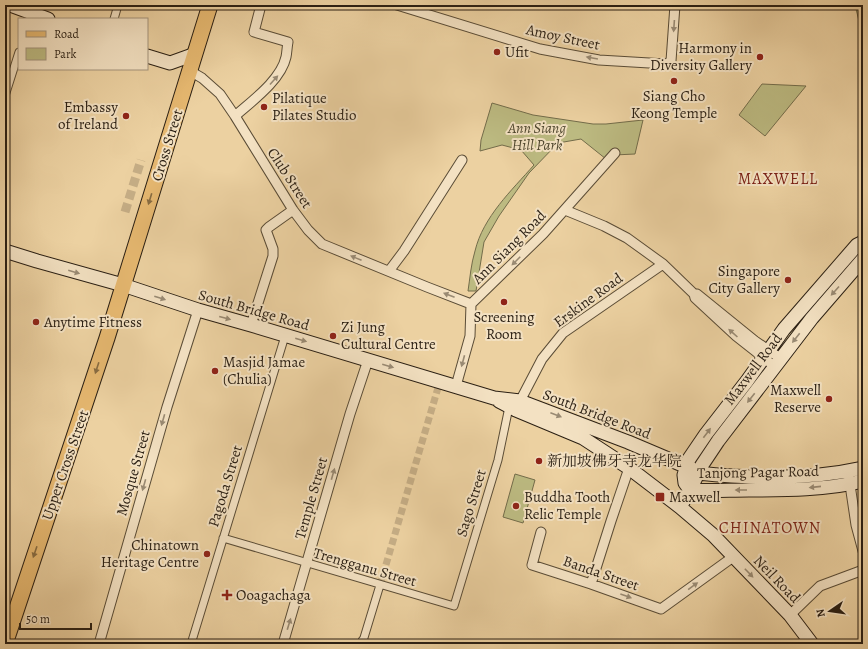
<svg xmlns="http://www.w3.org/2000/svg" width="868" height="649" font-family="Alegreya,'Noto Serif SC',serif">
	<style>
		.green { fill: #bcba81; stroke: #736c4a }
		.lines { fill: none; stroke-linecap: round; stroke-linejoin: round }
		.pedestrian-tunnel { stroke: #c5ad85; stroke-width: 7; stroke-dasharray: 7 3.5; stroke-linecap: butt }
		.minor-tunnel { stroke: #c5ad85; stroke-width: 9; stroke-dasharray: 9 4.5; stroke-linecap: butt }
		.pedestrian-casing { stroke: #5a4c36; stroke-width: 9 }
		.minor-casing { stroke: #5a4c36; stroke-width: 11 }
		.secondary-casing { stroke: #2a1f13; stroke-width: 15 }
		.primary-casing { stroke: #2a1f13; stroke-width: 17 }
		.pedestrian { stroke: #f3e1c2; stroke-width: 7 }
		.minor { stroke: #f3e1c2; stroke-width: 9 }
		.secondary { stroke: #f3e1c2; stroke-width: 13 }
		.primary { stroke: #e6b870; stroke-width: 15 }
		.oneway { fill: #998a73 }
		.oneway2 { fill: #886c42 }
		.poi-dot { fill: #8f2418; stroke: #f3e1c2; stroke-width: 1.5 }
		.labels { text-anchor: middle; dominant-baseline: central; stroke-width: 4; stroke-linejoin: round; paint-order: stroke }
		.street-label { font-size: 15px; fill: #2a1f13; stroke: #f3e1c2 }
		.poi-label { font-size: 15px; fill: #2a1f13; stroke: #f3e1c2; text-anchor: start }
		.park-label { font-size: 15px; font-style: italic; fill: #4e462e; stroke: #f3e1c2 }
		.neighbourhood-label { font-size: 16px; letter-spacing: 1px; fill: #7a1f14; stroke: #f3e1c2 }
	</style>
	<rect width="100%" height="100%" fill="#ecd1a1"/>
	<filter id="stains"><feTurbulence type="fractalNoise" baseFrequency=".005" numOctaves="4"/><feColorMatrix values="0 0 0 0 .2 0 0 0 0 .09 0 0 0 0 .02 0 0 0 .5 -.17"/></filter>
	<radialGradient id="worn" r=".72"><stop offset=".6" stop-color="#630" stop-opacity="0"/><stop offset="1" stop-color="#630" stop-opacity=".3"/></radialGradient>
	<path class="green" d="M855 5H863V37Z
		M762 84 806 86 765 136 739 115Z
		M492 103 533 115 593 124H606L643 120 635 154 614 155 606 159 581 139 558 143 529 173 499 216 484 242 476 291H468C470 278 471 264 475 251 483 217 512 190 534 165L521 150 502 145 480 151 481 140Z
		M515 474 535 480 523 523 503 517Z"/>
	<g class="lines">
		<path class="pedestrian-tunnel" d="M380 585 440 381"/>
		<path class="minor-tunnel" d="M125 212 141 160"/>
		<g class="pedestrian-casing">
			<path id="pedestrian" d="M114 19 118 5
				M5 96 19 52
				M223 538 454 606 498 460 509 407
				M363 641 380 585
				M191 644 285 336"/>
		</g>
		<g class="minor-casing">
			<path id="minor" d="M397 5 540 49 599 60 666 64 671 61 675 5
				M190 71 202 78 220 94 235 116 293 210 308 230 322 244 427 287 471 304
				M235 116C252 101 281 80 286 57 287 52 287 47 288 42L254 32 261 5
				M565 210 604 226 627 238 663 264 694 294 695 298 736 336 774 366
				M389 271 404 251 462 160
				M697 294 755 341 780 358
				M471 304 543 234 615 153
				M251 325 273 256V249L266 230 269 227 293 210
				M456 386 470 336 471 304
				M518 405 542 359 563 333 663 264
				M849 478 856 525 863 551
				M541 532 532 565 591 584 661 609 733 557
				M591 584 611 521 629 468
				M790 615 820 586 863 570
				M99 644 167 407 198 310
				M283 644 350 414 368 360
				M362 644 363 641"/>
		</g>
		<g class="secondary-casing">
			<path id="secondary" d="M10 5 48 19
				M147 56 170 63 195 54
				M863 242 857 245 784 329 747 381 706 434 689 459 684 475 685 483 690 490C710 491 729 490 749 490 787 490 826 490 863 481
				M5 251 37 261 123 285 198 310 251 325 494 398 520 401 628 442 680 464 686 465 698 473C753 479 809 480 863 468
				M499 401 516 410 583 438 629 468 680 507 713 535 790 615 812 644
				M680 507 690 490 702 465 718 441 812 318 863 259"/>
		</g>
		<g class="primary-casing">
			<path id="primary" d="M5 644 107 338 210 5"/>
		</g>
		<use href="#pedestrian" class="pedestrian"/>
		<use href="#minor" class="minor"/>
		<use href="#secondary" class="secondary"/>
		<use href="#primary" class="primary"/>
	</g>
	<defs><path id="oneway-solid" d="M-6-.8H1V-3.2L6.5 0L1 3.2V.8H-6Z"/></defs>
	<g class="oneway">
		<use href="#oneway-solid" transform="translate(674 26) rotate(94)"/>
		<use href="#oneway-solid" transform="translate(592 58) rotate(-170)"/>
		<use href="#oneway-solid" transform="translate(274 80) rotate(-48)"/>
		<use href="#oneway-solid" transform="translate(356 258) rotate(-158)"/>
		<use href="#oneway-solid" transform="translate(516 261) rotate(135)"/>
		<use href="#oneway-solid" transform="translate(74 272) rotate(16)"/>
		<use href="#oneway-solid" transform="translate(835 291) rotate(132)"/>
		<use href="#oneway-solid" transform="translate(449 295) rotate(-159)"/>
		<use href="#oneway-solid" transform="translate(160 298) rotate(18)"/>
		<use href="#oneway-solid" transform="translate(225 318) rotate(15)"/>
		<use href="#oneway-solid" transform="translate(733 333) rotate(-138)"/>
		<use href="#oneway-solid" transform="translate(796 338) rotate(128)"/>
		<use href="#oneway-solid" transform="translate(301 340) rotate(16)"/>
		<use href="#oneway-solid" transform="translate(463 361) rotate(105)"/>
		<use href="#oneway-solid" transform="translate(388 366) rotate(16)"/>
		<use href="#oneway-solid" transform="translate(751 398) rotate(128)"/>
		<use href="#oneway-solid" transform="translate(556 415) rotate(21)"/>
		<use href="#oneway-solid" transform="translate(163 420) rotate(106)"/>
		<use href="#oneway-solid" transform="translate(707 433) rotate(-53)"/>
		<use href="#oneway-solid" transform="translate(333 474) rotate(-74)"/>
		<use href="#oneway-solid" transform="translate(144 485) rotate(106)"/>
		<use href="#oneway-solid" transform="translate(815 487) rotate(174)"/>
		<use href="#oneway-solid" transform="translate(741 490) rotate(180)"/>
		<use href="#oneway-solid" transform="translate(749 573) rotate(46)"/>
		<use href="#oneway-solid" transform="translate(693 586) rotate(-36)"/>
		<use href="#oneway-solid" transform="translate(626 596) rotate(20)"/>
		<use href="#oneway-solid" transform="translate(289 624) rotate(-73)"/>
	</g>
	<g class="oneway2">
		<use href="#oneway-solid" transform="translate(150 199) rotate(107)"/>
		<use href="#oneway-solid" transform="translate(97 368) rotate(108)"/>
		<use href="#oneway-solid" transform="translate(35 552) rotate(109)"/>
	</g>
	<g class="poi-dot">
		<circle cx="497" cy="52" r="4"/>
		<circle cx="760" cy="57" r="4"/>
		<circle cx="674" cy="81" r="4"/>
		<circle cx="264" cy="107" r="4"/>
		<circle cx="126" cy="116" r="4"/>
		<circle cx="788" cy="280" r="4"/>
		<circle cx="504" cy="302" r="4"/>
		<circle cx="36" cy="322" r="4"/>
		<circle cx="333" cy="336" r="4"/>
		<circle cx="215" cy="371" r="4"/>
		<circle cx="829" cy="399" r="4"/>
		<circle cx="539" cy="461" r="4"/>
		<rect x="655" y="492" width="10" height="10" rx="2"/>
		<circle cx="516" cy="506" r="4"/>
		<circle cx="207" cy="554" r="4"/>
		<path d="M225 589h4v4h4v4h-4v4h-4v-4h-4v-4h4z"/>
	</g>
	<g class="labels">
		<g class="street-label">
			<text transform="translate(563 37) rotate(12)">Amoy Street</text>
			<text transform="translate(167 145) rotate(-73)">Cross Street</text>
			<text transform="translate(290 178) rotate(57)">Club Street</text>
			<text transform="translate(509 247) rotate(-45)">Ann Siang Road</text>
			<text transform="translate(588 300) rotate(-36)">Erskine Road</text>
			<text transform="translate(254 310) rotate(16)">South Bridge Road</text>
			<text transform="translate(753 369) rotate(-53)">Maxwell Road</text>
			<text transform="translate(597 414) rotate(21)">South Bridge Road</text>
			<text transform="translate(65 465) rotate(-71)">Upper Cross Street</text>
			<text transform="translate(758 472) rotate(-1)">Tanjong Pagar Road</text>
			<text transform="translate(133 473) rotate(-74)">Mosque Street</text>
			<text transform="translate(225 486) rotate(-73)">Pagoda Street</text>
			<text transform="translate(311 498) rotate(-74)">Temple Street</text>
			<text transform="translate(471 503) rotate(-73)">Sago Street</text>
			<text transform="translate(365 567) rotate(16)">Trengganu Street</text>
			<text transform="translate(601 573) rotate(19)">Banda Street</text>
			<text transform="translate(777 579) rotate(46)">Neil Road</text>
		</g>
		<g class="poi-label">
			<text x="752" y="48" text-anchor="end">Harmony in<tspan x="752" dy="17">Diversity Gallery</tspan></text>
			<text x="505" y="52">Ufit</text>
			<text x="674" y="96" text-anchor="middle">Siang Cho<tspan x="674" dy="17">Keong Temple</tspan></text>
			<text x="272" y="98">Pilatique<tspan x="272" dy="17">Pilates Studio</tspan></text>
			<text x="118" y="107" text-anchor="end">Embassy<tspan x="118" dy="17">of Ireland</tspan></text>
			<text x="780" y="271" text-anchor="end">Singapore<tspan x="780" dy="17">City Gallery</tspan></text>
			<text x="504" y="317" text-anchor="middle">Screening<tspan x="504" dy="17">Room</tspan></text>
			<text x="44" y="322">Anytime Fitness</text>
			<text x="341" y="327">Zi Jung<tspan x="341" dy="17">Cultural Centre</tspan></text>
			<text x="223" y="362">Masjid Jamae<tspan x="223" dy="17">(Chulia)</tspan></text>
			<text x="821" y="390" text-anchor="end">Maxwell<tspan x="821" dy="17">Reserve</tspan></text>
			<text x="547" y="461">新加坡佛牙寺龙华院</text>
			<text x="524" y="497">Buddha Tooth<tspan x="524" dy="17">Relic Temple</tspan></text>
			<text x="669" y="497">Maxwell</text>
			<text x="199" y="545" text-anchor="end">Chinatown<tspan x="199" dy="17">Heritage Centre</tspan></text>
			<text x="236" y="595">Ooagachaga</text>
		</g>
		<g class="park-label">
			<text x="537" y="128">Ann Siang<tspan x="537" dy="17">Hill Park</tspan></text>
		</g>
		<g class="neighbourhood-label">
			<text x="778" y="179">MAXWELL</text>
			<text x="770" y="528">CHINATOWN</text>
		</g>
	</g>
	<rect width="868" height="649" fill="none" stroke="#ecd1a1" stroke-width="20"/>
	<rect x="6" y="6" width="856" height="637" fill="none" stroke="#2a1f13" stroke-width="2"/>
	<rect x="10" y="10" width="848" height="629" fill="none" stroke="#2a1f13"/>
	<rect x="18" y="18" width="130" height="52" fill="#f3e1c2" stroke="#a3937c"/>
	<rect x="26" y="31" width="20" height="6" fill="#e6b870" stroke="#a3937c"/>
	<text x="54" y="38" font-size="12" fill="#2a1f13">Road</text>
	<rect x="26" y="48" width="20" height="12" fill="#bcba81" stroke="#a3937c"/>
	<text x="54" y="58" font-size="12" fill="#2a1f13">Park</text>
	<g transform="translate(830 611) rotate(257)" stroke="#f3e1c2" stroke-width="3" paint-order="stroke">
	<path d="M0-3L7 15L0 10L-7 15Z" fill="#2a1f13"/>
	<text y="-6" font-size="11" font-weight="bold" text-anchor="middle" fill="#2a1f13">N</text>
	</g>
	<path d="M20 623v6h71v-6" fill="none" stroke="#2a1f13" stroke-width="2"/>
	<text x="26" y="623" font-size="12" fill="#2a1f13" stroke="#f3e1c2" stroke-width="3" paint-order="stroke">50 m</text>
	<rect width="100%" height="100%" filter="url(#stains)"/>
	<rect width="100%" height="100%" fill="url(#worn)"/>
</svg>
